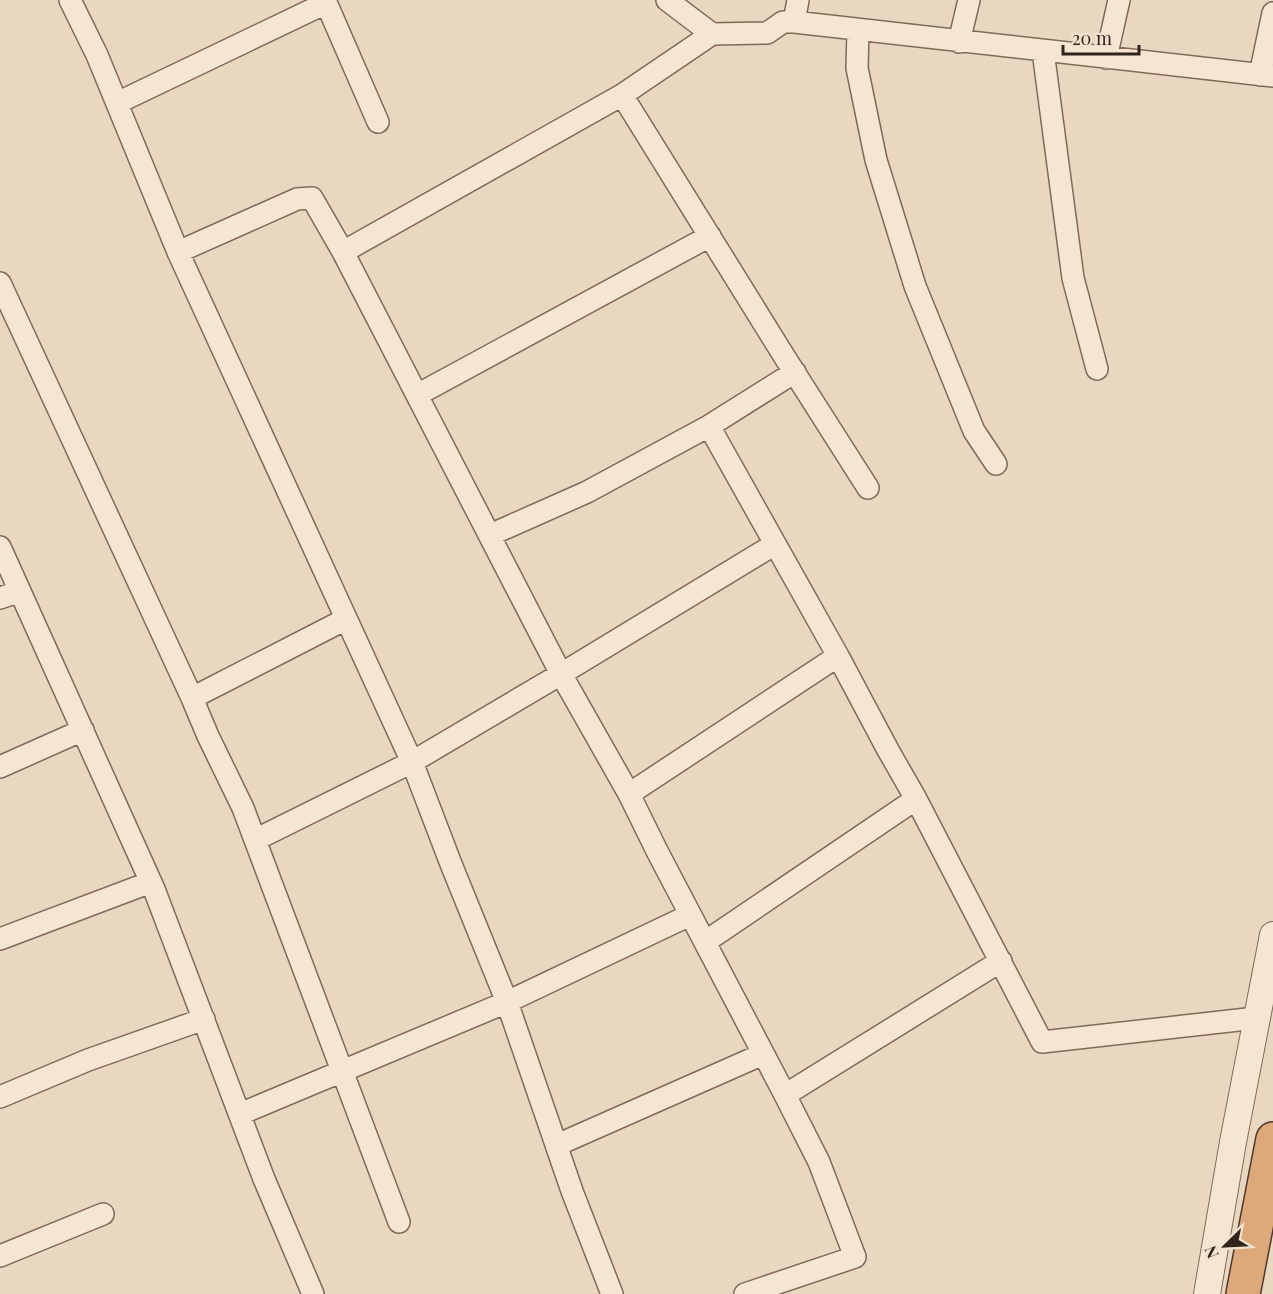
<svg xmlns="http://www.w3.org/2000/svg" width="1273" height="1294" font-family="'Playfair Display',serif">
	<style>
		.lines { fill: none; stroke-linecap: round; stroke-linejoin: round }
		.minor-casing { stroke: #80695a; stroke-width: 24 }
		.tertiary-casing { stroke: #80695a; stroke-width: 28 }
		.trunk-casing { stroke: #4e382e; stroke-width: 36 }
		.minor { stroke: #f5e6d2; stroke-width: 21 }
		.tertiary { stroke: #f5e6d2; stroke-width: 26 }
		.trunk { stroke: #dda87a; stroke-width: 33 }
	</style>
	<rect width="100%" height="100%" fill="#e9d7c0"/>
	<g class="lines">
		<g class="minor-casing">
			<path id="minor" d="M70 0 97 55 178 252 412 762 451 864 507 1002 572 1191 612 1294
				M325 0 378 122
				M667 0 712 34 767 33 783 22H794L1273 76
				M794 22 798 0
				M858 30 857 68 876 160 915 286 974 431 996 464
				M959 42 969 0
				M1043 51 1073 278 1097 369
				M1106 58 1119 0
				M1260 75 1273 13
				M622 95 784 356 868 488
				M117 103 326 3
				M178 252 297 199 312 198 343 252 561 674 629 794 657 851 785 1095 819 1162 855 1257 745 1294
				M343 252 622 95 712 34
				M0 283 192 698 208 736 243 808 399 1222
				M417 395 710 236
				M709 426 838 656 888 750 916 799 1042 1042 1256 1018
				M490 535 587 492 709 426 795 372
				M0 547 154 889 264 1179 313 1294
				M0 598 20 591
				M192 698 346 619
				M0 767 83 730
				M629 794 838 656
				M255 840 412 762 561 674 775 544
				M0 939 151 882
				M705 942 916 799
				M785 1095 1001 961
				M0 1097 88 1060 204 1019
				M240 1114 507 1002 690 915
				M557 1145 763 1054
				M0 1256 103 1214"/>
		</g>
		<g class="tertiary-casing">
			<path id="tertiary" d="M1207 1294 1233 1142 1273 935"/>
		</g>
		<g class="trunk-casing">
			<path id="trunk" d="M1243 1294 1273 1139"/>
		</g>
		<use href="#minor" class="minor"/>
		<use href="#tertiary" class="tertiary"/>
		<use href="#trunk" class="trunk"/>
	</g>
	<g transform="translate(1225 1246) rotate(246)" stroke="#f1e2cf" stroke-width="4.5" paint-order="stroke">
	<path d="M0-4.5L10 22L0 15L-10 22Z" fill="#31241d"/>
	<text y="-9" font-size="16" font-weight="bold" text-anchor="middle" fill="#31241d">N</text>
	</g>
	<path d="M1063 45v9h76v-9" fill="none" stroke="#31241d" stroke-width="3"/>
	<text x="1072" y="45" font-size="18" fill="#31241d" stroke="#f1e2cf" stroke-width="4.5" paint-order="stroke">20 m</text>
</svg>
